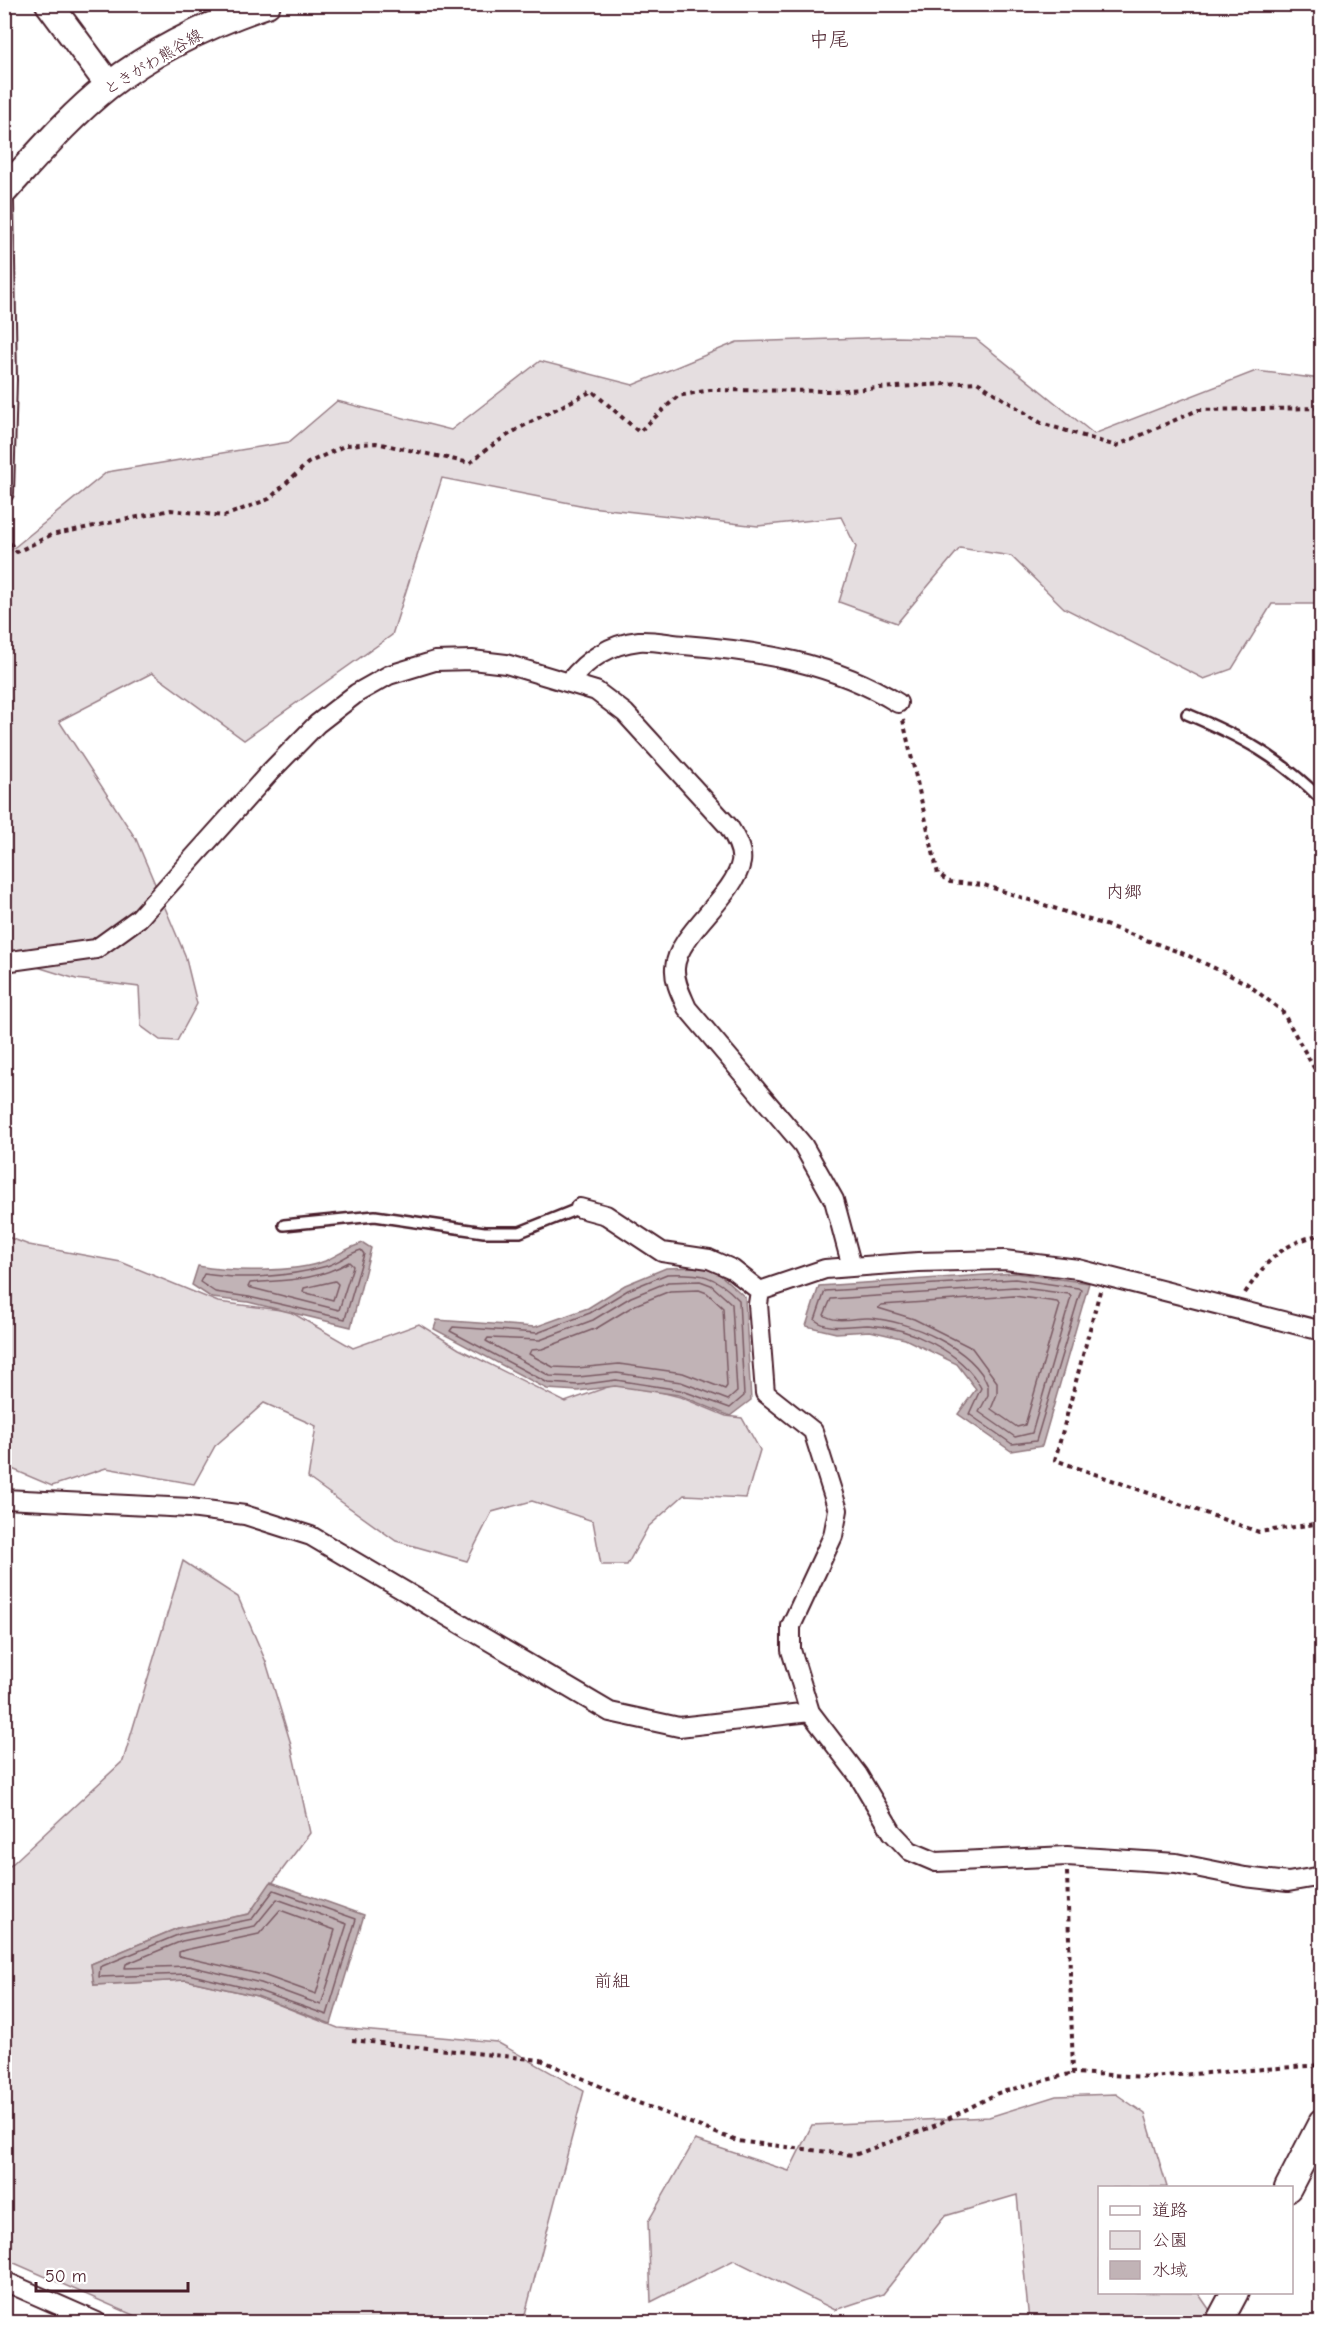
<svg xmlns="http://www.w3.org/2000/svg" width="1326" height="2327" font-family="'Comic Neue','Klee One',sans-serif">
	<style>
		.green { fill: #e5dee0; stroke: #987e86; stroke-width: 1.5 }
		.water { fill: #c1b3b6; stroke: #91787e; stroke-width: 1.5 }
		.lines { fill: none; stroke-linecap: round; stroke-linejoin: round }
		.shore { stroke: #7a5a63; stroke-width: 1.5 }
		.lane-casing { stroke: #4a1f2b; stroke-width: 14 }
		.street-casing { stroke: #4a1f2b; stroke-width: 22 }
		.secondary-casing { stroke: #4a1f2b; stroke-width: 30 }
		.path { stroke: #4a1f2b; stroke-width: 4; stroke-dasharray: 4.5 4.5; stroke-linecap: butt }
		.lane { stroke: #fff; stroke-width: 9 }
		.street { stroke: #fff; stroke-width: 18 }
		.secondary { stroke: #fff; stroke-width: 26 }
		.labels { text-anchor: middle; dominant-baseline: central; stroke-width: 5; stroke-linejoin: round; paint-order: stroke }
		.street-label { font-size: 16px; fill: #4a1f2b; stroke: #fff }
		.neighbourhood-label { font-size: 18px; fill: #4a1f2b; stroke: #fff }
		.quarter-label { font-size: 20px; fill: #4a1f2b; stroke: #fff }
	</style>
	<rect width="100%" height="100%" fill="#fff"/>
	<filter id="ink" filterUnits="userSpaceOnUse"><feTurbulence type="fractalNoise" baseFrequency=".0167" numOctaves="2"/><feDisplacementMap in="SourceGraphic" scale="12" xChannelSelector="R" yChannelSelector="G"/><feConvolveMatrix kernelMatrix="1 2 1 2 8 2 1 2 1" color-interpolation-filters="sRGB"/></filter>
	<g filter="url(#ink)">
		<path class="green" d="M895 337 976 339 1094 434 1256 371 1321 379V604H1272L1232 669 1204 679 1064 608 1011 556 960 548 897 623 839 602 856 547 841 517 758 526 590 507 442 478 392 635 244 740 152 673 59 721 136 839 185 955 197 1004 177 1041 160 1040 141 1026 139 987 76 979 5 957V555L107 472 289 442 337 401 451 430 540 361 633 385 737 342Z
			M5 1236 29 1245 121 1262 218 1302 289 1311 353 1348 419 1324 459 1349 565 1402 622 1382 680 1397 726 1416 742 1418 760 1450 746 1498 684 1495 648 1527 627 1565H601L593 1521 532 1501 492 1512 467 1561 396 1541 308 1478 316 1426 264 1403 215 1446 194 1484 106 1468 52 1486 5 1466Z
			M183 1561 238 1597 266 1662 290 1741 310 1833 249 1914 178 1928 91 1964 94 1985 186 1980 257 1996 338 2028 497 2042 584 2091 523 2322H149L5 2259V1864L10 1866 123 1761Z
			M1116 2094 1145 2114 1167 2187 1100 2188V2292L1198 2293 1218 2322H1029L1017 2195 945 2216 883 2294 835 2310 734 2260 651 2302 648 2222 695 2140 789 2171 812 2125 989 2117 1056 2096Z"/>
		<path class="water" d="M363 1243 371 1248 351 1327 248 1302 212 1298 192 1285 198 1266C229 1272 295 1273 325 1261 338 1255 349 1247 363 1243Z
			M702 1267 717 1272 745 1297 751 1400 730 1416 679 1395 615 1386 578 1391 547 1389 434 1329 437 1320 535 1327 588 1308 625 1285 666 1268Z
			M1015 1273 1089 1283 1042 1446 1011 1451 958 1414 976 1389 957 1364 905 1339 870 1331 836 1333 806 1326 819 1286Z
			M271 1882 364 1915 331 2024 257 1996 186 1980 94 1985 91 1964 178 1928 249 1914Z"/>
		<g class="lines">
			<path class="shore" d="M361 1250 364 1254 345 1319 249 1297 215 1292 200 1282 204 1274C241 1280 287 1277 323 1267 337 1264 347 1254 361 1250Z
				M349 1262 353 1266 339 1310 248 1287 250 1283C287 1280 316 1281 349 1262Z
				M667 1274C702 1273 714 1274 739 1300L744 1396 730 1408 680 1390 616 1380 578 1385 548 1383 450 1331 453 1327 537 1333 590 1313 628 1290Z
				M1015 1279 1078 1288 1081 1290 1036 1441 1012 1444 969 1414 981 1388C962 1351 909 1327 868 1325 851 1325 829 1331 815 1320L825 1291Z
				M335 1281 338 1284 333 1300 303 1292 304 1288Z
				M700 1281 711 1285 732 1304 737 1392 728 1400 681 1382 617 1373 578 1377 550 1376 486 1341 488 1338 540 1340 593 1320 631 1297 668 1282Z
				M1015 1287 1069 1294 1071 1297 1032 1433 1015 1437 979 1412 988 1395V1386C974 1348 908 1320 869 1318 855 1317 836 1324 824 1315L831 1299Z
				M699 1290 707 1293 723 1308 727 1386 725 1389 683 1373 619 1364 577 1368 553 1367 529 1354 531 1350 542 1349 597 1328 635 1305 670 1291Z
				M1014 1296 1057 1302 1060 1305 1025 1425 1017 1427 991 1409 997 1394V1382L972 1348 914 1319 878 1308 881 1305Z
				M274 1890 356 1919 327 2015 259 1991 188 1974 99 1977 100 1967 180 1934 252 1919Z
				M277 1899 347 1924 321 2005 261 1983 189 1966 125 1968 126 1964 182 1941 255 1926Z
				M280 1910 335 1930 316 1994 263 1975 179 1956V1952L185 1950 259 1934Z"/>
			<g class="lane-casing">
				<path id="lane" d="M1187 714C1242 737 1279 757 1322 800
					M284 1225 375 1216 484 1232H520L580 1208"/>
			</g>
			<g class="street-casing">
				<path id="street" d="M4 203 7 380 4 493
					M570 681C587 659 611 644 639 641 653 640 670 644 684 645 759 651 834 663 898 703
					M4 962 96 949 139 918 270 772 317 724 357 693 389 675 435 661 472 660 506 664 596 691 625 713 729 827C735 837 743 850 741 862 735 896 677 934 675 968 674 982 682 996 687 1008L803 1145 834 1200 852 1267
					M580 1208 606 1215 662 1252 709 1259 732 1269 760 1291
					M760 1291 758 1304 765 1393 813 1431 838 1510 833 1536 791 1626V1650L810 1712 858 1775 892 1832 910 1851 936 1862 1067 1856 1176 1863 1245 1877 1288 1882 1322 1876
					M760 1291 825 1269 918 1262 1004 1260 1078 1269 1322 1331
					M4 1499 190 1508 245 1515 311 1536 610 1712 679 1727 810 1712
					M4 2281 97 2322"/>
			</g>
			<g class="secondary-casing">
				<path id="secondary" d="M49 4 109 85
					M4 191C37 155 69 117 108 86 153 51 212 23 267 4
					M1288 2188 1322 2122
					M1219 2322 1235 2292"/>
			</g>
			<path class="path" d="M4 536 17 552 51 535 171 510 224 516 269 499 308 463 346 445 376 443 470 463C504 432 551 412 592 391L639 432 678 396 710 390 832 391 977 382 1041 423 1116 446 1198 410 1322 408
				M903 720 938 874 950 882 984 885 1111 927 1187 955 1246 983 1282 1011 1322 1082
				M1100 1291 1055 1460 1259 1532 1322 1523
				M1245 1293C1268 1259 1281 1244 1322 1234
				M1067 1872 1073 2073 1149 2077 1322 2065
				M352 2040 541 2060 631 2100 737 2141 854 2155 934 2126 998 2093 1073 2073"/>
			<use href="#lane" class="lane"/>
			<use href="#street" class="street"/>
			<use href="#secondary" class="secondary"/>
		</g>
	</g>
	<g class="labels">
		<g class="street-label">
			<text transform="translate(153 62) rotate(-31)">ときがわ熊谷線</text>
		</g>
		<g class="neighbourhood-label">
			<text x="1124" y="892">内郷</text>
			<text x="612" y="1981">前組</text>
		</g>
		<g class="quarter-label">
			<text x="829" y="39">中尾</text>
		</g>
	</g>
	<rect width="1326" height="2327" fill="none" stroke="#fff" stroke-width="24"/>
	<rect x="12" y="12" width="1302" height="2303" fill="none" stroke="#4a1f2b" stroke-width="2" filter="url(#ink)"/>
	<rect x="1098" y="2186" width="195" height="108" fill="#ffffff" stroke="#b7a5aa" stroke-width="1.5"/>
	<rect x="1110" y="2206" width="30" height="9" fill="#ffffff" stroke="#b7a5aa" stroke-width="1.5"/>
	<text x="1152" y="2216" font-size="18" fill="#4a1f2b">道路</text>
	<rect x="1110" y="2231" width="30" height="18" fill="#e5dee0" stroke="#b7a5aa" stroke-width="1.5"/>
	<text x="1152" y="2246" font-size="18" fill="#4a1f2b">公園</text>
	<rect x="1110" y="2261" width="30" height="18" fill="#c1b3b6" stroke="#b7a5aa" stroke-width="1.5"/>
	<text x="1152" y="2276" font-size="18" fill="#4a1f2b">水域</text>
	<path d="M36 2282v9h152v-9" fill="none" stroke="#4a1f2b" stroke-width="3"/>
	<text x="45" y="2282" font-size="18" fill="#4a1f2b" stroke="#ffffff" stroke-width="4.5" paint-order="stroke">50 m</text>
</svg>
